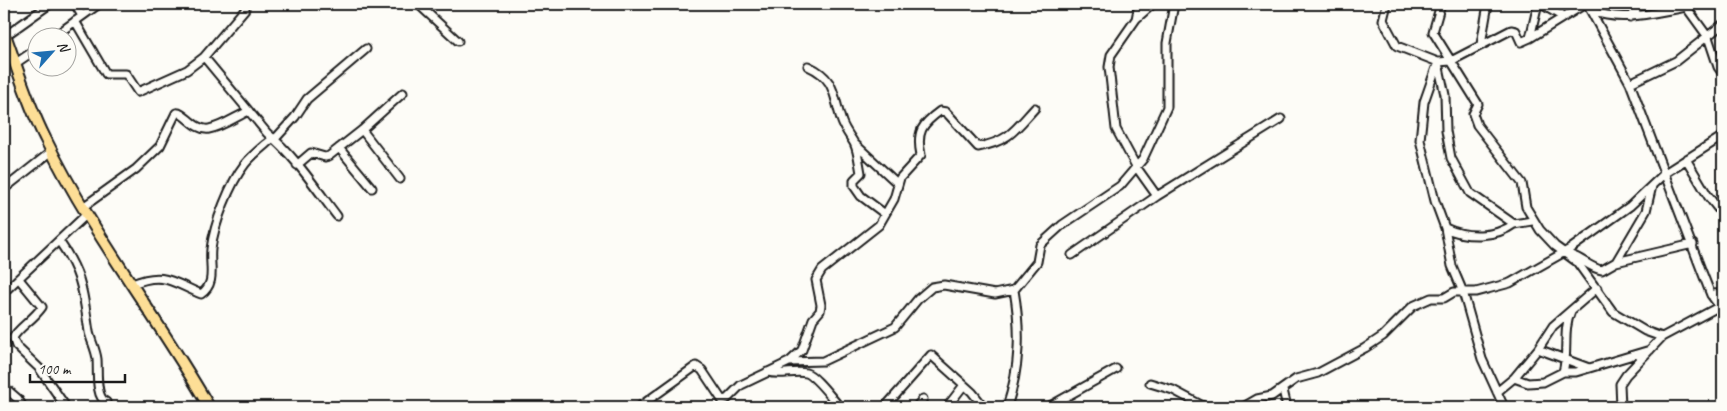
<svg xmlns="http://www.w3.org/2000/svg" width="1727" height="411" font-family="Caveat,sans-serif">
	<style>
		.lines { fill: none; stroke-linecap: round; stroke-linejoin: round }
		.street-casing { stroke: #1c1c1c; stroke-width: 11 }
		.primary-casing { stroke: #1c1c1c; stroke-width: 14 }
		.street { stroke: #fdfcf7; stroke-width: 7 }
		.primary { stroke: #fdde96; stroke-width: 10 }
	</style>
	<rect width="100%" height="100%" fill="#fdfcf7"/>
	<filter id="ink" filterUnits="userSpaceOnUse"><feTurbulence type="fractalNoise" baseFrequency=".02" numOctaves="2"/><feDisplacementMap in="SourceGraphic" scale="10" xChannelSelector="R" yChannelSelector="G"/><feConvolveMatrix kernelMatrix="1 2 1 2 8 2 1 2 1" color-interpolation-filters="sRGB"/></filter>
	<g filter="url(#ink)">
		<g class="lines">
			<g class="street-casing">
				<path id="street" d="M75 4 82 16
					M418 4 458 41
					M1139 4 1136 19 1111 55 1109 67 1116 129 1137 168 1157 196
					M1387 4 1383 20 1397 46 1438 62 1451 61 1511 30 1516 31 1521 42 1530 38 1585 4
					M1441 4 1433 32 1478 104 1473 114 1477 125 1522 183 1526 207 1540 230 1555 246 1577 262 1613 312 1645 331 1662 337
					M1541 4 1563 17
					M1587 4 1630 83 1702 272 1711 295 1723 311
					M1684 4 1708 37 1718 67 1723 74
					M1592 11C1623 23 1655 12 1687 7
					M1630 17 1641 4
					M1136 19 1153 4
					M75 21 106 74H126L138 92 187 70 204 57 245 9
					M5 36 50 4
					M52 38 99 4
					M1530 38 1538 4
					M1481 44 1488 4
					M204 57 267 133C294 155 315 187 337 216
					M1438 62 1424 102 1420 140 1435 201 1445 228 1452 266 1463 292 1482 359 1504 407
					M16 63 38 48
					M1438 63 1445 95 1446 131 1451 158 1470 193 1514 224 1532 221
					M808 66C837 79 833 97 842 122 845 130 850 136 854 143 858 151 859 163 861 173L854 180V186L861 196 885 214
					M1630 83 1676 61 1723 24
					M362 130 400 179
					M275 139 295 117 307 99 366 49
					M855 144 897 183
					M339 148 372 188
					M1686 159 1708 196 1723 215
					M297 165 311 153 325 157 329 156 362 130 403 93
					M4 189 52 151
					M83 207 136 169 160 146 176 113C184 111 194 131 209 129 222 127 237 116 249 111
					M1445 228C1466 238 1495 238 1514 224
					M59 241C83 275 83 293 89 332 91 341 96 350 97 359 98 370 95 397 106 402
					M1072 255 1157 196 1281 119
					M1571 255C1583 259 1590 268 1602 270L1616 262 1693 244
					M1616 262 1646 211 1652 186
					M19 279 42 307C33 320 18 328 13 338L16 346 39 368 66 407
					M132 284C164 271 172 282 201 294 217 283 209 266 211 249 214 224 230 183 245 164 253 154 264 146 273 138
					M4 292 87 214
					M1711 295 1723 292
					M1538 349 1589 368
					M789 362 823 361 895 327 918 299 932 287 944 285 995 294 1014 290
					M767 372C781 376 795 370 806 373 815 375 833 400 840 407
					M1563 372C1569 351 1562 331 1571 311
					M1514 378 1528 383 1543 382 1563 372H1576L1650 350
					M1150 383 1173 390 1205 407
					M4 387 18 399 23 407
					M1283 390 1287 407
					M1497 392 1514 378 1538 349 1553 326 1597 288
					M639 407 696 366 702 370 722 400 727 399 741 385 789 362 802 350 813 319 820 311 821 305 816 280 822 270 879 225 894 199 900 178 921 155C916 132 922 124 940 111L946 112 978 147C1009 141 1014 131 1035 108
					M885 407 931 355 972 392 984 407
					M916 407 923 399
					M947 407 964 385
					M1007 407C1020 367 1021 331 1014 290L1037 262 1040 245 1062 225 1120 186 1143 159 1167 107V43L1174 4
					M1048 407 1116 369
					M1243 407 1257 399 1272 396 1296 379 1318 373 1365 348 1383 336 1413 306 1431 298H1444L1454 292H1476L1510 283 1570 249 1630 206 1665 173 1723 136
					M1621 407 1620 384 1626 375 1662 337 1720 306"/>
			</g>
			<g class="primary-casing">
				<path id="primary" d="M4 32C17 67 28 105 45 138 91 233 157 316 209 407"/>
			</g>
			<use href="#street" class="street"/>
			<use href="#primary" class="primary"/>
		</g>
	</g>
	<rect width="1727" height="411" fill="none" stroke="#fdfcf7" stroke-width="20"/>
	<rect x="10" y="10" width="1707" height="391" fill="none" stroke="#1c1c1c" stroke-width="2" filter="url(#ink)"/>
	<g transform="translate(52 52) rotate(63)"><circle r="24" fill="#fdfcf7" stroke="#a3a29f"/>
	<path d="M0-4L9 19L0 12L-9 19Z" fill="#1f6fb2"/>
	<text y="-8" font-size="14" font-weight="bold" text-anchor="middle" fill="#1c1c1c">N</text>
	</g>
	<path d="M30 374v8h95v-8" fill="none" stroke="#1c1c1c" stroke-width="2.5"/>
	<text x="38" y="374" font-size="15" fill="#1c1c1c" stroke="#fdfcf7" stroke-width="4" paint-order="stroke">100 m</text>
</svg>
